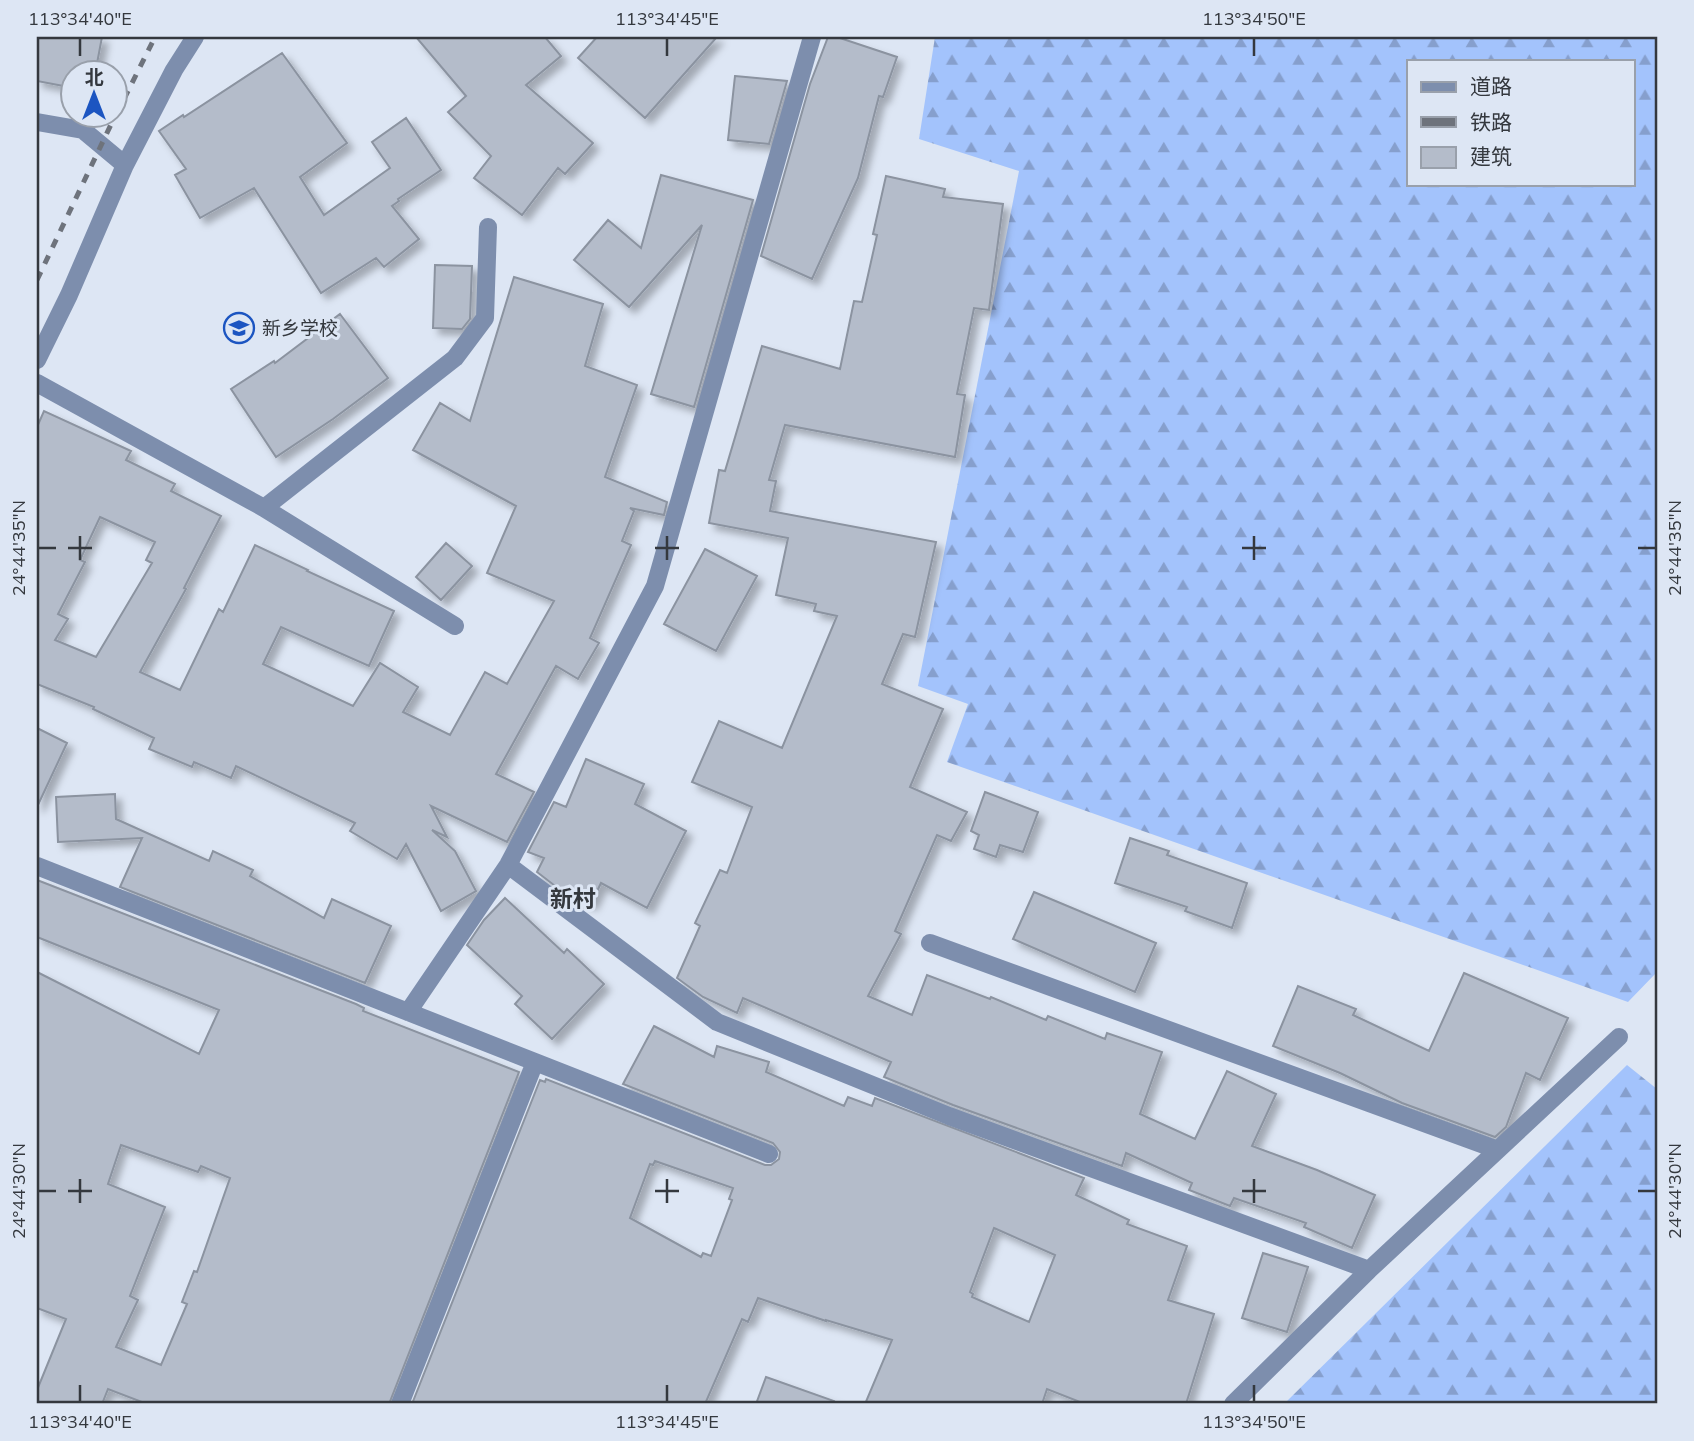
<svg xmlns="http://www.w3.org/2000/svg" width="1694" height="1441" font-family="Mulish,'Noto Sans SC',sans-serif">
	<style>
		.forest { fill: url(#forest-firs); fill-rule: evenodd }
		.building { fill: #b4bcca; stroke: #8b93a0; stroke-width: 2; fill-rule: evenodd; filter: url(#shadow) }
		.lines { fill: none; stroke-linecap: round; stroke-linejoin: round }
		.minor { stroke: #7d8ead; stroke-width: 18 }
		.rail { stroke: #6e737c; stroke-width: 5; stroke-dasharray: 9 9; stroke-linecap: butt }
		.ticks { fill: none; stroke: #34383e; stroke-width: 2.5 }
		.labels { text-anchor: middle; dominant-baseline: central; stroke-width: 6; stroke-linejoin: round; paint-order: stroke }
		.poi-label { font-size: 19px; fill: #34383e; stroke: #dde6f4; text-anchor: start }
		.quarter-label { font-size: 23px; font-weight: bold; fill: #34383e; stroke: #dde6f4 }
		.neatline { fill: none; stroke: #34383e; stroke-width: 2.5 }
		.ticks-label { font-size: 18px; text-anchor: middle; fill: #34383e }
	</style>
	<defs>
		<pattern id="forest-firs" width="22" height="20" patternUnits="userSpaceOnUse" patternTransform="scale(1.75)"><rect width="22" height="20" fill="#a3c3fc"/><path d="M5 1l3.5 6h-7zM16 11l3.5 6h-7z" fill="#869fcd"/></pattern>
		<filter id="shadow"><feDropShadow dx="6" dy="6" stdDeviation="3.5" flood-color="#0004"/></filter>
	</defs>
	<rect width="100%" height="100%" fill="#dde6f4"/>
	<path class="forest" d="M935 37H1657V972L1628 1002 947 762 968 704 918 686 1019 171 919 139ZM1409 61H1633V184H1409Z
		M1627 1065 1657 1089V1404H1284Z"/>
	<path class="building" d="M37 37H102L95 74H74V88L37 81Z
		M416 37H545L561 56 526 85 593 143 565 174 558 168 522 215 474 178 491 156 448 112 466 96Z
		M597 37H717L645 118 578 58Z
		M828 37H837L897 57 883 97 879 96 858 178 812 279 761 256 810 84Z
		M282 53 347 143 300 177 324 215 390 168 372 142 406 118 441 170 398 199 399 201 392 206 419 239 384 267 376 258 321 293 254 188 200 218 175 175 186 169 159 131 183 115 184 117Z
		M735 76 787 81 769 144 728 140Z
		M661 175 753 200 694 407 651 394 702 225 629 307 574 260 608 220 641 248Z
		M886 176 945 189 943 197 1003 204 989 310 974 308 957 394 965 395 955 457 785 425 769 480 776 481 770 511 936 542 915 637 903 634 882 684 943 709 910 787 967 812 951 841 937 835 895 931 901 934 868 996 912 1015 927 975 990 999 991 997 1046 1020 1048 1016 1105 1039 1107 1033 1162 1052 1140 1114 1195 1139 1227 1071 1276 1094 1252 1146 1317 1170 1375 1195 1352 1248 1304 1227 1306 1223 1234 1198 1230 1206 1189 1190 1192 1183 1126 1153 1122 1166 953 1105 884 1077 891 1062 743 998 737 1013 703 997 677 978 700 926 695 923 720 870 727 873 752 807 692 782 719 721 782 748 837 616 814 611 816 604 776 595 788 538 709 523 719 470 725 471 762 346 840 369 854 301 862 302 877 235 873 234Z
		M435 265 472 266 470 319 462 329 433 328Z
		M514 277 603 304 585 366 637 385 605 477 667 502 664 515 630 508 634 511 622 541 631 545 590 638 599 643 578 679 556 666 496 774 534 792 507 842 431 806 447 837 432 830 455 851 476 891 441 911 406 844 397 859 350 831 355 823 236 766 231 778 194 762 192 767 149 749 154 738 93 709 94 707 37 684V427L44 411 131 451 126 460 175 484 171 491 221 516 184 588 186 589 140 672 180 690 219 609 223 612 255 545 308 570 307 571 394 611 369 666 281 627 263 664 353 706 380 663 418 687 403 712 450 735 485 672 507 684 554 601 487 573 516 506 413 450 440 403 470 421ZM100 517 155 542 146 560 152 563 96 657 55 640 68 619 58 614 85 562 80 560Z
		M340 314 388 378 333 419 276 457 231 389 274 361 275 363Z
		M446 543 472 566 441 600 416 577Z
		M705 549 757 576 716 651 664 624Z
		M37 728 67 743 37 807Z
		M586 759 644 784 635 804 686 831 647 908 601 883 591 904 559 889 537 872 544 858 528 852 554 802 566 807Z
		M985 792 1038 812 1023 852 1000 845 996 857 974 849 979 835 971 831Z
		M115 794 116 819 209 861 213 851 253 870 250 876 324 918 332 899 391 926 365 983 120 887 142 838 58 842 56 797Z
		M1130 838 1169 851 1167 855 1247 883 1232 928 1185 911 1187 907 1115 883Z
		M37 880 356 1004 364 1008 363 1011 519 1072 389 1404H147L108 1389 102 1404H37V1390L66 1319 37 1308V972L199 1054 219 1010 37 937ZM121 1145 198 1172 201 1166 230 1178 197 1272 194 1271 182 1302 187 1304 161 1365 116 1347 138 1300 130 1296 165 1207 108 1184Z
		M1034 892 1156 943 1135 992 1013 939Z
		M505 898 564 953 567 949 604 984 552 1039 515 1004 522 996 467 945 484 920Z
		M1464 973 1568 1018 1540 1080 1526 1073 1506 1127 1495 1137 1402 1103 1340 1073 1273 1046 1298 986 1356 1009 1353 1015 1429 1051Z
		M654 1026 714 1057 717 1046 769 1062 766 1072 844 1106 848 1097 872 1106 875 1098 1084 1178 1076 1195 1129 1220 1127 1224 1187 1246 1168 1300 1214 1314 1186 1404H1085L1047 1389 1042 1404H865L892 1340 826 1320V1321L758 1298 748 1322 742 1319 705 1404H412L540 1080 545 1082 546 1079 765 1165H771L779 1159 780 1152 773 1143 623 1084ZM655 1161 733 1188 729 1199 732 1200 711 1256 703 1253 701 1257 630 1218 650 1164 653 1165ZM994 1228 1055 1255 1029 1322 972 1297 973 1294 970 1292Z
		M1263 1253 1308 1267 1287 1332 1242 1318Z
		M766 1377 834 1401 833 1404H756Z"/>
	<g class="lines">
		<path class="minor" d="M37 122 83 130 125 165 69 295 37 360
			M125 165 174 70 195 37
			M37 383 264 508 455 358 485 318 488 227
			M264 508 455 626
			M508 865 717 1022 949 1116 1369 1270
			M37 866 769 1154
			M930 943 1498 1150
			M408 1012 508 865 655 586 812 37
			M400 1404 535 1062
			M1233 1404 1369 1270 1619 1037"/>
		<path class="rail" d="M116 115 155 37
			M37 280 115 116"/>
	</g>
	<path class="ticks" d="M80 38V56M667 38V56M1254 38V56M80 536V560M667 536V560M1254 536V560M38 548H56M68 548H92M655 548H679M1242 548H1266M1638 548H1656M80 1179V1203M667 1179V1203M1254 1179V1203M38 1191H56M68 1191H92M655 1191H679M1242 1191H1266M1638 1191H1656M80 1385V1402M667 1385V1402M1254 1385V1402"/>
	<defs>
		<g id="school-ring" transform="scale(1.575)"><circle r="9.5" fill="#dde6f4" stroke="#1c55c1" stroke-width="1.5"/><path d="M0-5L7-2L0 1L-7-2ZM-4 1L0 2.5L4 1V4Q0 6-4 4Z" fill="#1c55c1"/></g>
	</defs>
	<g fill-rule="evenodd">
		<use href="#school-ring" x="239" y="328"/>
	</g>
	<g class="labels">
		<g class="poi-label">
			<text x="262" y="328">新乡学校</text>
		</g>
		<g class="quarter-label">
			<text x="573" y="898">新村</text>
		</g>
	</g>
	<rect width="1694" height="1441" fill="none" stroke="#dde6f4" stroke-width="77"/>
	<rect x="1407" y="60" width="228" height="126" fill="#dde6f4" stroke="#99a0ab" stroke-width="2"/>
	<rect x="1421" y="82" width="35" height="10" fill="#7d8ead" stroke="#99a0ab" stroke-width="2"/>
	<text x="1470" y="94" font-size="21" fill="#34383e">道路</text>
	<rect x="1421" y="117" width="35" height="10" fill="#6e737c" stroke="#99a0ab" stroke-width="2"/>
	<text x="1470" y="130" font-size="21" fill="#34383e">铁路</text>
	<rect x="1421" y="147" width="35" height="21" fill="#b4bcca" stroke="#99a0ab" stroke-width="2"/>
	<text x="1470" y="164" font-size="21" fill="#34383e">建筑</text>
	<g transform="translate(94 94)"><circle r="33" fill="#dde6f4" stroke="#99a0ab" stroke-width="2"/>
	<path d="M0-5L12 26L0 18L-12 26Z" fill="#1c55c1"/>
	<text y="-10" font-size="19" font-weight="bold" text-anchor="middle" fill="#34383e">北</text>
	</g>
	<rect x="38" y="38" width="1618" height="1364" class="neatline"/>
	<g class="ticks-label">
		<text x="80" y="25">113°34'40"E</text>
		<text x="667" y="25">113°34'45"E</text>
		<text x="1254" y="25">113°34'50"E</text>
		<text transform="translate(19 548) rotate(-90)" y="6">24°44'35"N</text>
		<text transform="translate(1675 548) rotate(-90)" y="6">24°44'35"N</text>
		<text transform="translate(19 1191) rotate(-90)" y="6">24°44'30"N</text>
		<text transform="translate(1675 1191) rotate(-90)" y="6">24°44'30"N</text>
		<text x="80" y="1428">113°34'40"E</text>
		<text x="667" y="1428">113°34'45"E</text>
		<text x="1254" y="1428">113°34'50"E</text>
	</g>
</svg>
